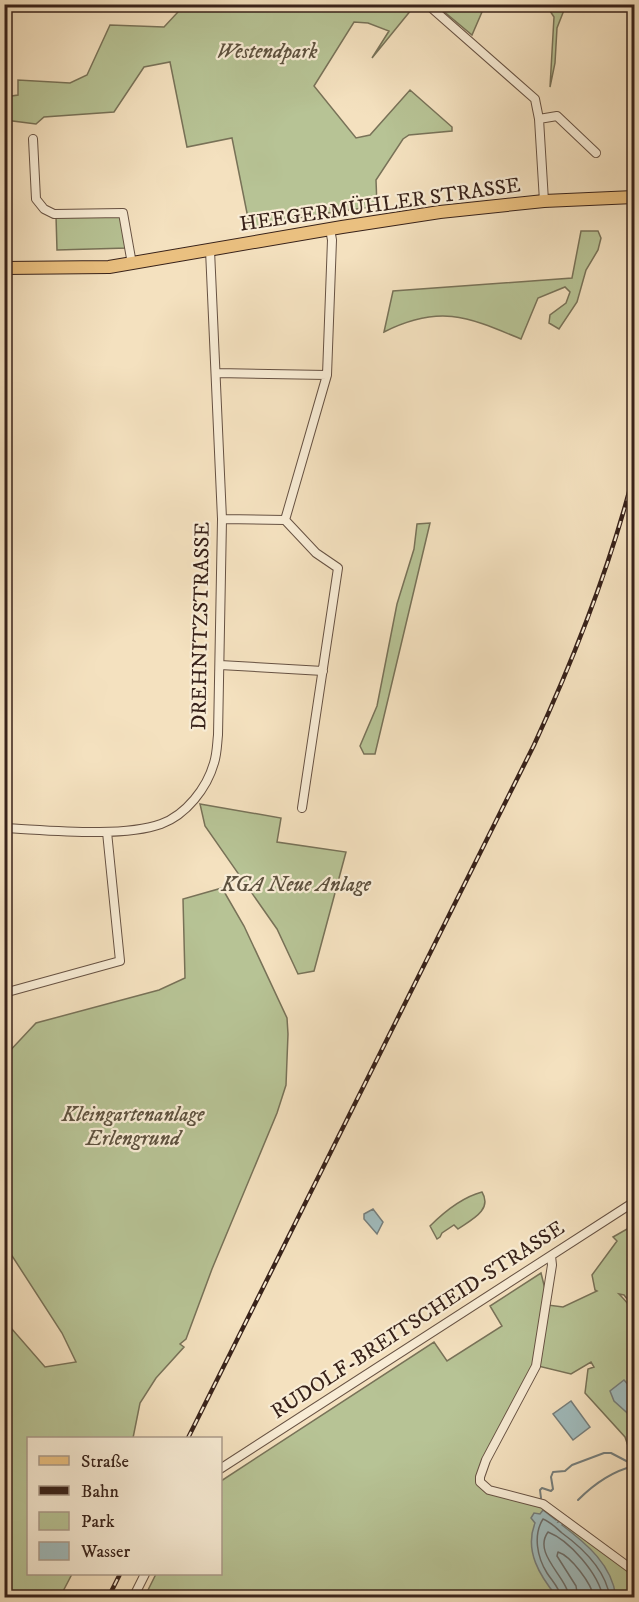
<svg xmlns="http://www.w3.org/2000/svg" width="639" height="1602" font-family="'IM FELL DW Pica',serif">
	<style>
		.green { fill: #b7c395; stroke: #787258; stroke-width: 1.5 }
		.water { fill: #a0bbbc; stroke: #767e7b; stroke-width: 1.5 }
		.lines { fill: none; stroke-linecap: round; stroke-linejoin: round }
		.shore { stroke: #6c6e6b; stroke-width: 1.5 }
		.stream { stroke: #767e7b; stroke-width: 2 }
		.minor-casing { stroke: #675243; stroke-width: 10 }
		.primary-casing { stroke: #38221a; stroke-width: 14 }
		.minor { stroke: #f8ecd5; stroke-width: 8 }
		.primary { stroke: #eac080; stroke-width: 12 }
		.rail-casing { stroke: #38221a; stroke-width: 4.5 }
		.rail { stroke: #f8ecd5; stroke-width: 2; stroke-dasharray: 7; stroke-linecap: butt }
		.labels { text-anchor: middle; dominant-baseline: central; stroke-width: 4.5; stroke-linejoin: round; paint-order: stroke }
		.park-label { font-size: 21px; font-style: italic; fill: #5e523f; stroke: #f8ecd5 }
		.street-label { font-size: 21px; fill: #38221a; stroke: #f8ecd5 }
	</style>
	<rect width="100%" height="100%" fill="#f4e1bf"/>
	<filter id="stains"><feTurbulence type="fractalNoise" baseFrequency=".00333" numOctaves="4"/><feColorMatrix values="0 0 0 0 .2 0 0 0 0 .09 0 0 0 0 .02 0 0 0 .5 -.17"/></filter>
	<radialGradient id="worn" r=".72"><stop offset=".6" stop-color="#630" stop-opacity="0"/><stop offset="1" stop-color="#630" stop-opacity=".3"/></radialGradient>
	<path class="green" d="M416 4 372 58 389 31 368 23 354 22 314 86 356 138 370 135 410 90 452 127V131L409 135 403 139 376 180 377 206 308 216 250 228 232 138 187 147 170 62 144 67 114 112 44 117 36 124 5 120V97L18 95V80L70 83 87 75 110 25 164 27 178 12 179 5Z
		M436 5H485L472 35Z
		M546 5H566L557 28 555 63 550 87 554 17Z
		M117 215 122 217 127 248 57 250 56 216Z
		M581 231H598L601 238 598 250 586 270 577 302 559 329 549 323 550 315 566 303 570 292 565 287 538 298 521 339C468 317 440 304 384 332L393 291 572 278Z
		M430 523 375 754H364L360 746 377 706 397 604 414 549 417 524Z
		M200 804 281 818 277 842 346 852 314 971 298 974 277 929 205 826Z
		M222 888 244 926 287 1018 288 1034 286 1085 277 1113 212 1269 186 1339 180 1344 184 1347 156 1378 140 1403 133 1438H28V1574H72L60 1597H5V1326L12 1329 45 1367 76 1362 62 1333 5 1245V1056L36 1023 159 990 185 978 183 899Z
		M482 1192C493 1210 471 1220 458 1229L454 1225 442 1233 440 1237 437 1239 430 1226C443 1213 463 1197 482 1192Z
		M634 1225V1308L624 1295 619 1294C628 1303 632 1307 631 1319L634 1314V1443L628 1446 625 1437 585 1393 588 1369 594 1367 591 1362 571 1374 538 1366 548 1305 563 1307 597 1291 595 1290 592 1275 617 1241 613 1237Z
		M541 1273 545 1289 535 1366 478 1484 540 1506 634 1572V1597L144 1598 156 1574H220L221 1481 434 1342 447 1361 502 1326 490 1306Z"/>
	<path class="water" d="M373 1209 383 1222 377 1234 364 1219V1214Z
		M624 1380 634 1391V1419L614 1401 610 1391Z
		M571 1401 590 1427 573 1440 553 1414Z
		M543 1510 556 1520H559L558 1522 561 1521 563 1523 562 1525C587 1544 612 1565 616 1597H557C540 1576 524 1551 535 1523L531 1518 534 1513 540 1514Z"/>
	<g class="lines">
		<path class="shore" d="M561 1598C560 1588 552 1581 547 1573 537 1557 533 1535 543 1519 551 1522 556 1528 562 1533 584 1549 606 1570 610 1598
			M569 1598C568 1577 532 1554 548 1532 569 1540 599 1574 603 1598
			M578 1598 576 1586 557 1556 558 1552C571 1556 592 1584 594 1598"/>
		<path class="stream" d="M541 1498 540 1490 542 1488 551 1491 553 1489 551 1477 553 1472 565 1471 572 1465 604 1453H611L634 1465
			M578 1500C593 1485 613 1471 634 1466"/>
		<g class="minor-casing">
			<path id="minor" d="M427 4 535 99 539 119 544 201
				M539 119 557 116 596 153
				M33 139 36 199 44 209 54 214 123 213 132 264
				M217 373 327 375
				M222 519 285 520
				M220 665 323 671
				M302 808 338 568 316 553 285 520 327 375 332 240 330 229
				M4 828C48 830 122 838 161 824 186 815 207 788 214 763 217 754 217 744 218 735L222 519 210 250
				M4 993 120 961 107 832
				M551 1256 552 1265 536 1366 486 1460 480 1477V1482L489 1490 543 1504 634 1571
				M220 1469 634 1202
				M133 1598 145 1574"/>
		</g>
		<g class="primary-casing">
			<path id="primary" d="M4 268 109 267 342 227 440 212 544 201 634 197"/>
		</g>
		<use href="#minor" class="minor"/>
		<use href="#primary" class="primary"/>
		<g class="rail-casing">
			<path id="rail" d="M188 1438 534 745C575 656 610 568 634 473
				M108 1598 120 1574"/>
		</g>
		<use href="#rail" class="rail"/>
	</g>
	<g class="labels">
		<g class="park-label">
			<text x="267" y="52">Westendpark</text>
			<text x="296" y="885">KGA Neue Anlage</text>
			<text x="133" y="1115">Kleingartenanlage<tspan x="133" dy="24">Erlengrund</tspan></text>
		</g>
		<g class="street-label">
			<text transform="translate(380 205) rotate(-8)">HEEGERMÜHLER STRASSE</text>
			<text transform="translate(201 626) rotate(-89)">DREHNITZSTRASSE</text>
			<text transform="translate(418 1320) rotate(-33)">RUDOLF-BREITSCHEID-STRASSE</text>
		</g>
	</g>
	<rect width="639" height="1602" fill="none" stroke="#f4e1bf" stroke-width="24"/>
	<rect x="6" y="6" width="627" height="1590" fill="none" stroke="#38221a" stroke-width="3"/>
	<rect x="12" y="12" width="615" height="1578" fill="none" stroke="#38221a" stroke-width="1.5"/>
	<rect x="27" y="1437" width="195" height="138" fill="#f8ecd5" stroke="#ab9b8a" stroke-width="1.5"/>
	<rect x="39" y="1456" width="30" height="9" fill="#eac080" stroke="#ab9b8a" stroke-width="1.5"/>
	<text x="81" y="1467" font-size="18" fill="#38221a">Straße</text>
	<rect x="39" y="1486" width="30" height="9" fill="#38221a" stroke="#ab9b8a" stroke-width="1.5"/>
	<text x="81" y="1497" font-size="18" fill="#38221a">Bahn</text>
	<rect x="39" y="1512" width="30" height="18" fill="#b7c395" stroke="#ab9b8a" stroke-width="1.5"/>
	<text x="81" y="1527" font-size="18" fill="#38221a">Park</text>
	<rect x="39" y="1542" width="30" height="18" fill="#a0bbbc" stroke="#ab9b8a" stroke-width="1.5"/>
	<text x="81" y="1557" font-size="18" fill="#38221a">Wasser</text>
	<rect width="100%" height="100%" filter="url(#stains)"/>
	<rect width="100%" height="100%" fill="url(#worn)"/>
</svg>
